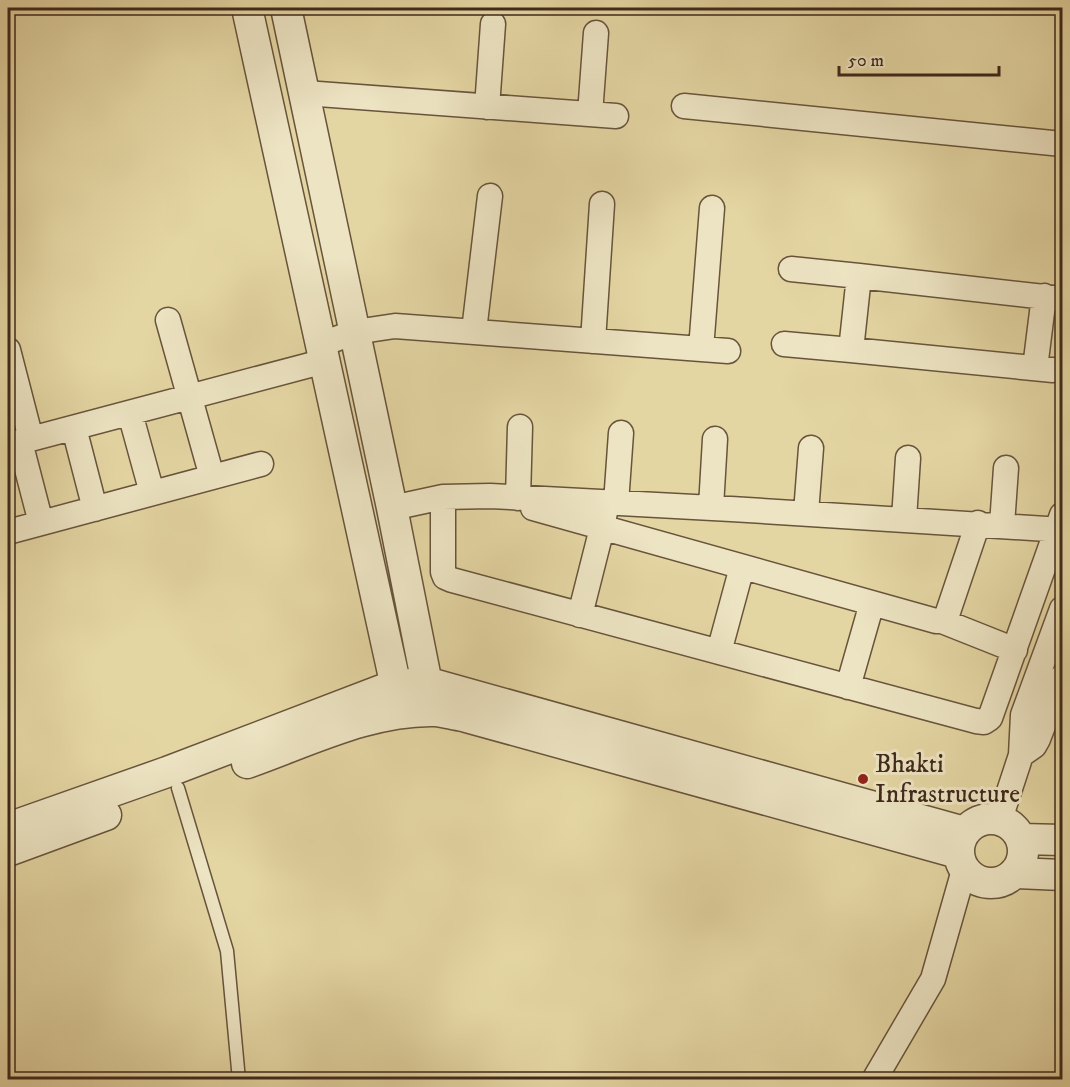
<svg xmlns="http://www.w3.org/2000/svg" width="1070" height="1087" font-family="'IM FELL DW Pica',serif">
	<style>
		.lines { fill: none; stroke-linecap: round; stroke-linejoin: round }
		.service-casing { stroke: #68543c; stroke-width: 15 }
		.minor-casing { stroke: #68543c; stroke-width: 27 }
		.tertiary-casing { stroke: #68543c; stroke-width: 33 }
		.service { stroke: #ede4c3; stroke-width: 12 }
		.minor { stroke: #ede4c3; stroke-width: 24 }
		.tertiary { stroke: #ede4c3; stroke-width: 30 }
		.poi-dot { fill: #8f2418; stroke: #ede4c3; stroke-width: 2 }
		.labels { text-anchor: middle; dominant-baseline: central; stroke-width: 6; stroke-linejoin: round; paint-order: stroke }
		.poi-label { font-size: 26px; fill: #3f281a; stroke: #ede4c3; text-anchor: start }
	</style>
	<rect width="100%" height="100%" fill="#e4d6a3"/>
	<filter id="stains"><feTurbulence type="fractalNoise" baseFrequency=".00333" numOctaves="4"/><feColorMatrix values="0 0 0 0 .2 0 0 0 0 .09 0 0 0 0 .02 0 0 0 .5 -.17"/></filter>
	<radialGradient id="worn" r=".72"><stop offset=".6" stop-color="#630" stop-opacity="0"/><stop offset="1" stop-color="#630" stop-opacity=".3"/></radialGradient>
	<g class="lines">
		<g class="service-casing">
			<path id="service" d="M178 788 227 951 239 1080"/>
		</g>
		<g class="minor-casing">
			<path id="minor" d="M305 93 616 116
				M684 106 1062 144
				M487 107 493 24
				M590 114 596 33
				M791 269 859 276
				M168 320 212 477
				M474 331 490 196
				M593 341 602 204
				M322 344 355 332 395 326 728 351
				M784 344 851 350 859 276 1062 299
				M701 349 712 208
				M8 350 31 439
				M851 350 1053 370
				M1035 368 1044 296
				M130 413 152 493
				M74 428 95 509
				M20 442 41 523
				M8 445 325 361
				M443 497V572L445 577 452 580 976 721 984 722 990 718 1062 515
				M518 498 520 427
				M616 503 621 433
				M711 507 715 439
				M392 508 443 497 490 496 731 509 1062 530
				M533 508 936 621H942L946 618 978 523
				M806 513 811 448
				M904 519 908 458
				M1002 525 1006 468
				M8 532 261 464
				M580 615 602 528 605 512
				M942 621 1015 650
				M719 652 742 567
				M848 687 872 603
				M1021 755 1034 746 1038 739 1062 677
				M1000 819 1021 755 1023 715 1062 609
				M874 1080 933 979 964 870"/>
		</g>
		<g class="tertiary-casing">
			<path id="tertiary" d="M247 8 400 705
				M286 8 392 508 431 704
				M247 763C307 742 371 709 436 711 445 712 455 715 463 716L958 853
				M959 851a32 32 0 1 1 64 0a32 32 0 1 1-64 0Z
				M8 828 167 772 395 685 429 683 964 832
				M1021 839 1062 840
				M8 851 106 815
				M1014 873 1062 875"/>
		</g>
		<use href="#service" class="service"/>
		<use href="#minor" class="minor"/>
		<use href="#tertiary" class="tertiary"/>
	</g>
	<circle class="poi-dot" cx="863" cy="779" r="6"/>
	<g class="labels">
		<g class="poi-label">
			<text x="875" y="764">Bhakti<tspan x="875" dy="30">Infrastructure</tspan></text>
		</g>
	</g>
	<rect width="1070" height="1087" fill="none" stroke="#e4d6a3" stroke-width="30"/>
	<rect x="9" y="9" width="1052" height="1069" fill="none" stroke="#3f281a" stroke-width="3"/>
	<rect x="15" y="15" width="1040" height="1057" fill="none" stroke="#3f281a" stroke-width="1.5"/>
	<path d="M839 66v9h160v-9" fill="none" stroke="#3f281a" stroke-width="3"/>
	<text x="848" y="66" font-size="18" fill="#3f281a" stroke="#ede4c3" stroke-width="4.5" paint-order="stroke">50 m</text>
	<rect width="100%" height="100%" filter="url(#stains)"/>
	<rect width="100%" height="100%" fill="url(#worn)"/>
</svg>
